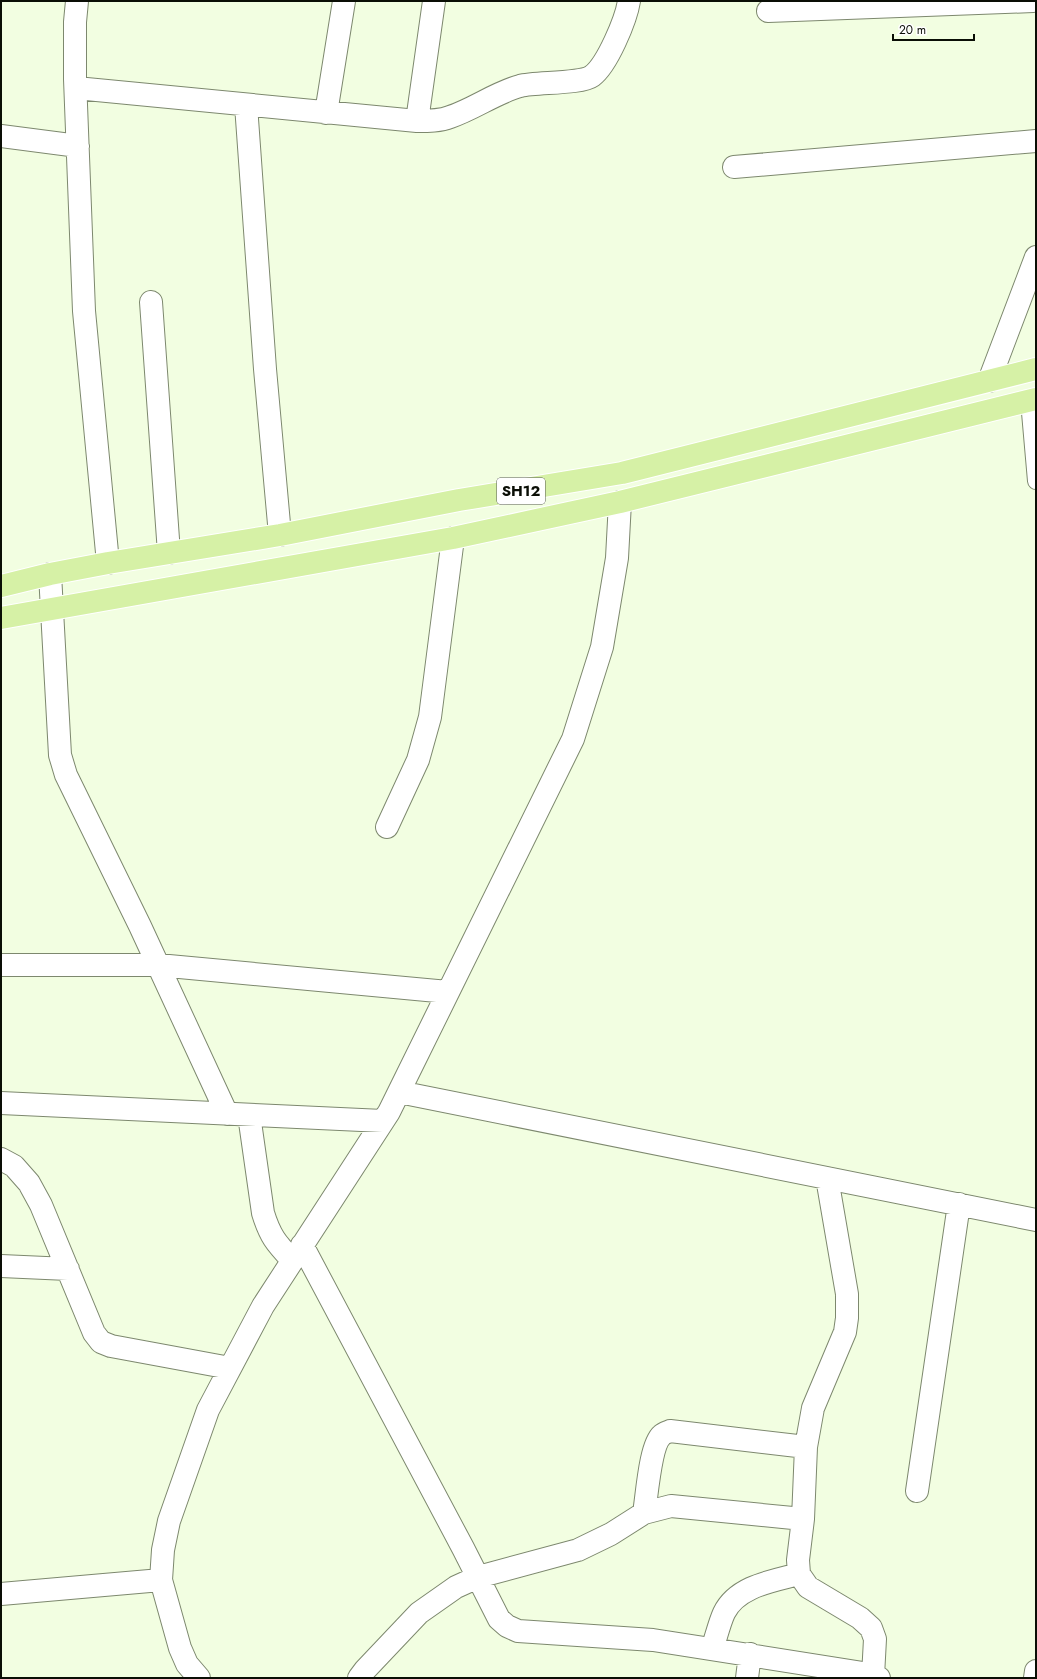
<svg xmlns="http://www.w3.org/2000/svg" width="1037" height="1679" font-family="Jost,sans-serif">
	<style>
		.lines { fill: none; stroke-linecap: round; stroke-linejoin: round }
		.service-casing { stroke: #7d886e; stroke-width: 18 }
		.minor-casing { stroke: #7d886e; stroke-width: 24 }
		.primary-casing { stroke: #fff; stroke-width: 24 }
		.service { stroke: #fff; stroke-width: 16 }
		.minor { stroke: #fff; stroke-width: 22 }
		.primary { stroke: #d6f1a6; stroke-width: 22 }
		.labels { text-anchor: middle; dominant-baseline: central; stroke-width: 4; stroke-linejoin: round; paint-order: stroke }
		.shield { fill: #fff; stroke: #545650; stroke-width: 1 }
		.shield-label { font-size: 15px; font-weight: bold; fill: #0a0e05 }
	</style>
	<rect width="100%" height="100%" fill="#f2fee1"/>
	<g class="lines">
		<g class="service-casing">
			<path id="service" d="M1029 401 1036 481"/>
		</g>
		<g class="minor-casing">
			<path id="minor" d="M77 1 75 22V79L84 311 108 563
				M768 11 1033 1
				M76 88 417 121C428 121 440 121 450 117 474 109 495 93 520 86 536 82 581 84 592 76 607 65 626 20 629 1
				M246 105 265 369 280 535
				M326 113 344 1
				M417 121 434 1
				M1 136 78 146
				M734 167 1036 141
				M151 302 169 553
				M989 381 1036 257
				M50 574 60 755 66 775 140 926 227 1114
				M387 827 418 760 430 717 453 538
				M1 965H158L448 992
				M399 1092 1036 1220
				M1 1103 383 1121
				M249 1115 263 1213C270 1236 276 1243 292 1260
				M1 1159 14 1166 29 1183 41 1205 94 1333 101 1342 111 1346 230 1368
				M827 1178 847 1294V1318L845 1332 813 1408 806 1447 803 1519 798 1560 799 1574 808 1587 860 1618 871 1628 875 1639 873 1676
				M302 1245 463 1548 499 1619 507 1626 518 1631 653 1640 863 1673 879 1678
				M1 1266 68 1269
				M917 1491 959 1204
				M644 1513C647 1496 650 1445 662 1435 664 1433 668 1432 670 1431L806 1447
				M1 1594 161 1580
				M712 1649C716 1638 719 1624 724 1613 737 1586 773 1581 799 1574
				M199 1678 187 1664 180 1648 161 1580 163 1550 169 1521 208 1410 263 1306 389 1112 573 739 602 647 617 558 620 502
				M359 1678 365 1670 419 1613 456 1587 478 1577 578 1550 611 1534 644 1513 671 1506 803 1519
				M747 1678 750 1654
				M1035 1678 1036 1671"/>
		</g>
		<g class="primary-casing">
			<path id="primary" d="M1 586 50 574 108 563 280 535 459 500 622 473 1036 369
				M1 618 453 538 620 502 1036 399"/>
		</g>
		<use href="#service" class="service"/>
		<use href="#minor" class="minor"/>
		<use href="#primary" class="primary"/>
	</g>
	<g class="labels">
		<rect class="shield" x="497" y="478" width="48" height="26" rx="3"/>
		<g class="shield-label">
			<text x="521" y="491">SH12</text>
		</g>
	</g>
	<rect width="1037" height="1679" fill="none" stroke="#0a0e05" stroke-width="4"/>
	<path d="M893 34v6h81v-6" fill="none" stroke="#0a0e05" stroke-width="2"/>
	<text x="899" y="34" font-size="12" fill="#0a0e05" stroke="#ffffff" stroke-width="3" paint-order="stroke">20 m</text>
</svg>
